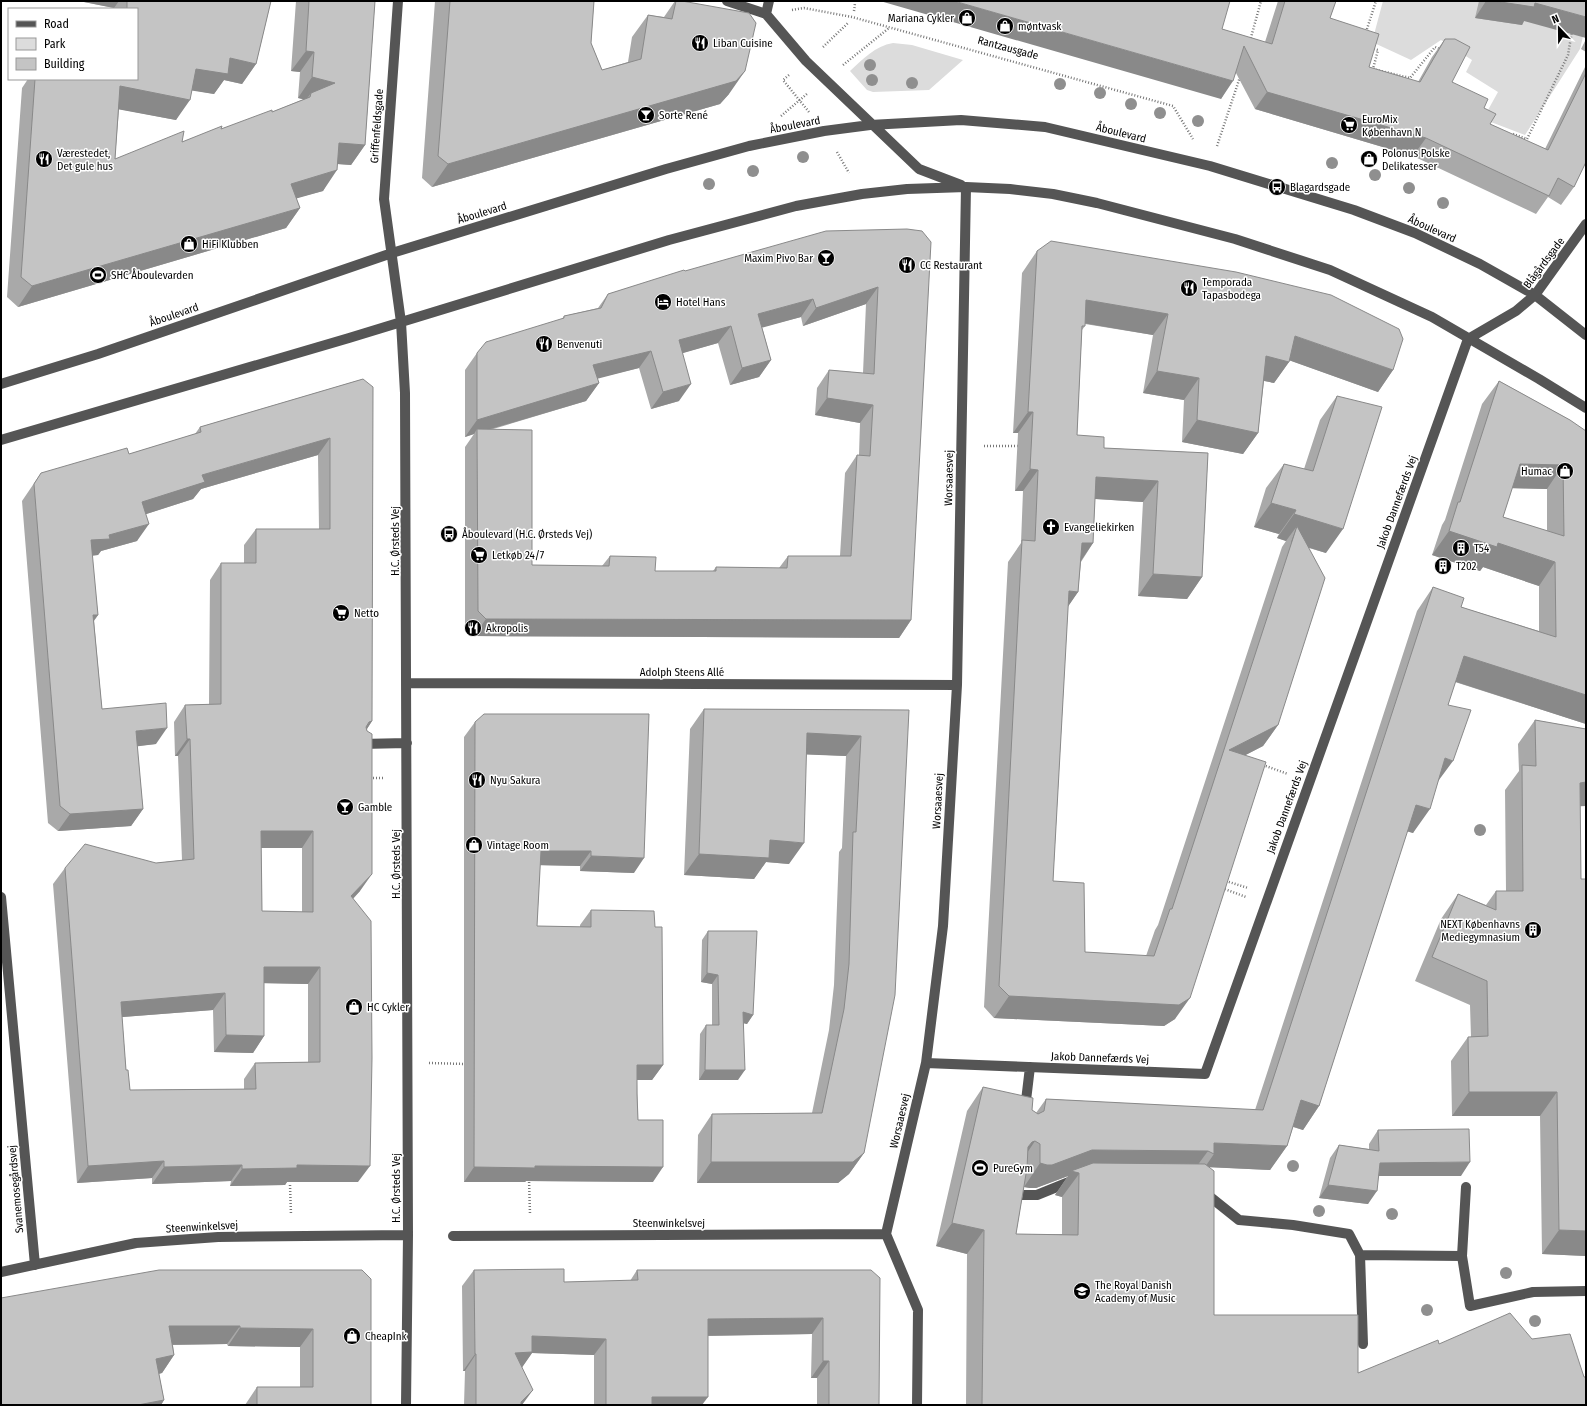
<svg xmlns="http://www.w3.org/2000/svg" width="1587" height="1406" font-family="'Fira Sans Condensed',sans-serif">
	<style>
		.green { fill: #dcdcdc }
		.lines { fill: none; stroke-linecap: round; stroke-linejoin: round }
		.path { stroke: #777; stroke-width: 2.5; stroke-dasharray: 1 2; stroke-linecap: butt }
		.minor { stroke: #555; stroke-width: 10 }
		.tree { fill: #8f8f8f }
		.wall { fill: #a9a9a9; fill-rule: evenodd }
		.shaded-wall { fill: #898989 }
		.building { fill: #c4c4c4; stroke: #898989; fill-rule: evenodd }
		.labels { text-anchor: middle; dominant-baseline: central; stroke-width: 3; stroke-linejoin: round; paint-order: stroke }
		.poi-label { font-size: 11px; fill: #000; stroke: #fff; text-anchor: start }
		.street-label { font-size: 11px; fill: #000; stroke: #fff }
	</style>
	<rect width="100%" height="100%" fill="#fff"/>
	<path class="green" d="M1383 1H1586V24L1580 49 1525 135 1483 119 1498 92 1466 72 1472 60 1441 40 1411 60 1372 42Z
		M893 43 912 45 963 60 929 90 873 92 867 90 850 71C863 59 875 46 893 43Z"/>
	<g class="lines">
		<path class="path" d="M792 10 804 8 852 17 1173 106 1193 139
			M854 11 855 3
			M1366 32 1376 1
			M1250 41 1261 1
			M823 47 848 23
			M1371 48 1378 50 1373 69 1410 78 1435 47 1440 49
			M843 65 889 28
			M789 75 783 80 809 112
			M781 116 808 93
			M1513 134 1527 139 1568 55 1572 31
			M1217 146 1240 77
			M837 152 849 173
			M984 446H1021
			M1263 765 1288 774
			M370 778H385
			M1226 881 1248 888
			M1222 888 1246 897
			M429 1063 466 1064
			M529 1179 530 1214
			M290 1185 291 1215"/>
		<path class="minor" d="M398 1 384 199 401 322 405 393 408 1235 406 1405
			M727 1 766 14 806 61 919 169 961 185
			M766 14 769 1
			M1 384 98 354 392 253 666 169 749 146 824 131 870 125 961 120 1045 127 1210 166 1354 210 1415 233 1480 264 1535 295 1586 335
			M1 440 349 338 669 240 796 206 862 194 907 189 966 187 1010 189 1053 194 1097 203 1235 239 1330 270 1432 317 1539 379 1586 408
			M407 683 957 685
			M361 744 407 743
			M1 897 35 1265
			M926 1063 1205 1074 1468 339 1516 311 1535 295 1586 224
			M1025 1109 1030 1067
			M1017 1187V1195H1037L1074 1180
			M1204 1192 1239 1220 1293 1225 1349 1234 1360 1255 1462 1256 1470 1306 1533 1292 1586 1291
			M453 1236 886 1234
			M1360 1255 1363 1344
			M1462 1256 1466 1187
			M1 1272 136 1243 218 1237 408 1235
			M917 1405 918 1310 886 1234 926 1063 943 926 957 685 966 187"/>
	</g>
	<g class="tree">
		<circle cx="870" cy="65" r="6"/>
		<circle cx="872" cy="80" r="6"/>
		<circle cx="912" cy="83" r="6"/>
		<circle cx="1060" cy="84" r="6"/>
		<circle cx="1100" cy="93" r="6"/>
		<circle cx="1131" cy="104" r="6"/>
		<circle cx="1160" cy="113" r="6"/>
		<circle cx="1198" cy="121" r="6"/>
		<circle cx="803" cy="157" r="6"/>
		<circle cx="1332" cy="163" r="6"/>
		<circle cx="753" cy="171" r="6"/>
		<circle cx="1375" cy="175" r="6"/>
		<circle cx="709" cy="184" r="6"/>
		<circle cx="1409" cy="188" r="6"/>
		<circle cx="1443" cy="203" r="6"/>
		<circle cx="1480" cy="830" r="6"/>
		<circle cx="1293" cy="1166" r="6"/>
		<circle cx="1319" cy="1211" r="6"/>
		<circle cx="1392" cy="1214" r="6"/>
		<circle cx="1506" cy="1273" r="6"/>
		<circle cx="1427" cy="1310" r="6"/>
		<circle cx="1535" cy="1321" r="6"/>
	</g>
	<path class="wall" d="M79 1H271L256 64 242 84 224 80 214 94 192 90 176 120 119 109 115 159 182 142 272 112 304 99 298 98 300 72 291 71 296 1H375L365 145 351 165 337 164 323 191 296 198 300 208 286 228 18 307 7 297 22 88 28 79H137V9H114V8Z
		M435 1H594L591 43 602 70 628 62 632 37 648 15 664 17 675 1H682L729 94 720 104 432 187 422 178Z
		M1278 1H1336L1330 18 1369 67 1418 82 1432 57 1445 39 1452 82 1484 108 1490 124 1545 149 1586 65V162L1574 187 1561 205 1548 197 1536 214 1413 156 1255 109 1236 73 1221 99 1222 29 1265 42Z
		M1479 1H1586L1524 21 1522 25 1475 18Z
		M1586 39V52L1581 49Z
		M907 229 911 620 899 638 474 636 465 628V447L474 434 465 437V370L477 353 562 319 564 316 598 308 608 294 685 271ZM866 304 863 373 829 370 817 388 815 415 860 423 859 455H857L845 473 840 556H788L779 568 716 567 713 571H655L610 556 602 566 532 565 490 430 586 401 599 383 597 378 639 368 651 409 679 401 682 353 718 343 730 385 759 377 771 360 762 327 801 317 803 326Z
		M1037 251 1393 370 1378 392 1289 360V362L1274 383 1264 381 1258 433 1243 454 1182 442 1184 400 1143 393 1153 335 1085 324V326L1082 330 1077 435 1104 448 1208 453 1202 577 1187 599 1138 596 1143 502 1095 499 1093 543 1081 562 1078 592 1068 606 1053 881 1085 952 1146 956 1155 930 1158 925 1282 547 1286 541 1277 538 1279 534 1254 527 1266 488 1284 464 1304 469 1320 420 1337 396 1326 553 1309 548 1278 725 1263 746 1245 755 1175 1019 1164 1026 994 1018 984 1007 1008 562 1021 543 1023 491H1015L1018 433H1013L1022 273Z
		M363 379 372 721 367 729 360 891 353 899 358 1182H287L285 1185 230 1186 231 1181 152 1184V1178L77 1183 53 884 65 868 156 863 182 860 178 756H175L174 722 185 705 209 704 210 580 221 563H244V545L256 529H319L318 455 201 489 193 499 146 514 137 541 101 551 98 555 92 556 98 615 94 621 102 709 156 744 137 746 143 809 131 826 58 831 48 823 22 501 41 473 129 454 195 434 200 427ZM261 848H302V912L262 911ZM264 983 308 984V1062L255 1063 244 1079V1089L130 1090 126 1070 122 1017 213 1010 214 1052 253 1053 264 1036Z
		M1499 381 1570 420 1586 724 1455 682 1448 705 1438 782 1413 833 1407 831 1319 1106 1303 1130 1293 1127 1287 1146 1270 1170 1209 1167 1214 1315 1358 1373 1439 1344 1586 1405H966L967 1254 936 1246 967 1111 983 1087 1036 1113 1046 1099 1255 1110 1417 611 1433 587 1461 607 1539 631V586L1483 567 1480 571 1432 555 1442 525 1445 520 1482 404ZM1512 488 1547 489V531L1503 517ZM1068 1176 1055 1195 1062 1197V1234H1016L1024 1187 1030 1188H1036Z
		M704 709 909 710 864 1153 849 1174 838 1183H697L698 1135 712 1114 812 1113 829 1030 834 985 839 852 842 848 846 756 806 754 789 864 766 862 754 879 684 875 690 729Z
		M1535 720 1586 729V806H1580L1581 879H1586V1256L1542 1254 1540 1116H1452L1451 1061 1468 1037H1471L1470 1005 1415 981 1441 919 1458 894 1486 905 1496 891H1506L1505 790 1519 771 1518 744Z
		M475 722 634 873 580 871V866L540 865 537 926 580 927V925L591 910 663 1065 652 1080H637L638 1120 653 1182 526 1181 525 1182H464V737Z
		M708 931 753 1015 747 1024 744 1023 738 1080H699L700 1034 706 1025H712V984L701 982 702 940Z
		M1378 1130 1461 1176H1378L1368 1204 1319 1198 1330 1158 1339 1145 1369 1149V1144Z
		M362 1270 371 1405H245L257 1387H300V1347L228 1346 227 1344 173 1345 174 1355 162 1373 159 1374 164 1400 161 1405H1Z
		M474 1270 564 1282 630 1281 637 1270H871L879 1405H817V1378H811L812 1334 708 1336 702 1405H594V1355L532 1353 522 1367V1405H464L465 1371H463L462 1286Z"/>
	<path class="shaded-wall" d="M79 1H119L114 8Z
		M880 1H954L1233 81 1221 99Z
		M1486 1 1535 3 1586 17V38L1524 21 1522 25 1475 18Z
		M306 51 314 52 300 72 291 71Z
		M230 58 256 64 242 84 224 80 214 94 182 89 196 69Z
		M745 71 729 94 720 104 432 187 448 164Z
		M312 77 335 83 310 97 311 93 306 100 298 98Z
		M120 86 190 100 176 120 106 107Z
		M1267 92 1426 138 1413 156 1255 109Z
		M339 143 365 145 351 165 325 163Z
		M337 170 323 191 277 204 291 184Z
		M300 208 286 228 18 307 32 286Z
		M878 287 866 304 803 326 816 308Z
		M813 299 801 317 746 332 758 314Z
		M1086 300 1168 314 1153 335 1071 321Z
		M731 326 718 343 666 358 679 340Z
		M1295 336 1393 370 1378 392 1280 357Z
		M651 351 639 368 581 383 593 365Z
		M1266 356 1289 362 1274 383 1251 378Z
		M771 360 759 377 730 385 742 368Z
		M1157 371 1199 378 1184 400 1143 393Z
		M599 383 586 401 477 433V429L474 434 465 437 477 420Z
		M691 384 679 401 651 409 663 392Z
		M827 398 873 405 860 423 815 415Z
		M1028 412H1033L1018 433H1013Z
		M1197 420 1258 433 1243 454 1182 442Z
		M330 438 318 455 201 489 193 499 131 519 142 502 202 475Z
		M1520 464 1563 465 1547 489 1504 488Z
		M1030 469 1038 470 1023 491H1015Z
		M1096 477 1158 481 1143 502 1081 498Z
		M1271 503 1296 510 1279 534 1254 527Z
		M1294 514 1343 529 1326 553 1291 542 1297 526 1286 541 1277 538Z
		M149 524 137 541 101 551 98 555 79 556 91 540 109 535Z
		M1449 531 1498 543 1555 562 1539 586 1483 567 1480 571 1432 555Z
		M1082 543H1093L1078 565Z
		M1153 574 1202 577 1187 599 1138 596Z
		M1069 591 1078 592 1063 614Z
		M93 615H98L86 631Z
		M486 619 911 620 899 638 474 636Z
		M1464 656 1586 695V724L1447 679Z
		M372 721 361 738 369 722Z
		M1278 725 1263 746 1217 770 1229 750Z
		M167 728 156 744 124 748 136 731Z
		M807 733 861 736 846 756 792 754Z
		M187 739H190L178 756H175Z
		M1445 758 1453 761 1436 784Z
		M1586 782V806L1563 807 1580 783Z
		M1416 805 1430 809 1413 833 1399 829Z
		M143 809 131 826 58 831 70 814Z
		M261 831H313L302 848H250Z
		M770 840 804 843 789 864 766 862 754 879 684 875 699 854Z
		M541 851H591L580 866 531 865Z
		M591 856 644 858 634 873 580 871Z
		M372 874 360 891 339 913 351 896Z
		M264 967H320L308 984 252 983Z
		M707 973 718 975 712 984 701 982Z
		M225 993 213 1010 110 1018 121 1002Z
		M1009 996 1190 998 1175 1019 1164 1026 994 1018Z
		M743 1012 753 1015 747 1024 737 1022Z
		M226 1035 264 1036 253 1053 214 1052Z
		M637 1065H663L652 1080H626Z
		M705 1070H745L738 1080H699Z
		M1469 1092H1557L1540 1116H1452Z
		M1301 1100 1319 1106 1303 1130 1285 1124Z
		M1035 1141 1019 1165H1015L1032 1142Z
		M1214 1143 1287 1146 1270 1170 1205 1167 1214 1154Z
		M1092 1150 1208 1151 1191 1174H1079L1062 1197 1055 1195 1068 1176 1036 1188H1030L1024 1187 1040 1163Z
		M864 1153 849 1174 838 1183H697L711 1162Z
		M164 1161 152 1178 77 1183 88 1166Z
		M1470 1162 1461 1176H1370L1380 1163Z
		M242 1165 231 1181 152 1184 164 1167Z
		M297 1165 370 1166 358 1182H287L285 1185 230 1186 242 1169Z
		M535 1166 663 1167 653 1182 526 1181 525 1182H464L474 1167Z
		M1328 1185 1377 1191 1368 1204 1319 1198Z
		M952 1223 984 1230 967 1254 936 1246Z
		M1559 1230 1586 1231V1256L1542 1254Z
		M823 1318 812 1334 696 1336 708 1319Z
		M169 1326H240L227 1344 156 1345Z
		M240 1328 313 1329 300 1347 228 1346Z
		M532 1336 606 1339 594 1355 532 1353 521 1369 515 1353Z
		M475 1354H476L465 1371H463Z
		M174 1355 162 1373 143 1377 156 1359Z
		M823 1361H829L817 1378H811Z
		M533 1390 522 1405H519L521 1402Z
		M652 1397H708L702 1405H646Z
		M164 1400 161 1405H138Z"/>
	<path class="building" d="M127 1H271L256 64 230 58 228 74 196 69 190 100 120 86 115 159 184 131 182 142 222 126 221 129 272 110V112L310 97 311 93 335 83 312 77 314 52 306 51 309 1H375L365 145 339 143 337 170 291 184 300 208 32 286 21 277 35 79H137V9H127Z
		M450 1H594L591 43 602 70 641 59 648 15 672 19 676 1H682L749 13 756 23 745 71 736 81 448 164 438 156Z
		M954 1H1230L1222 29 1272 44 1285 1H1336L1330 18 1379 34 1369 67 1420 82 1445 39H1455L1470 47 1452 82 1488 99 1484 108 1496 114 1490 124 1548 150 1586 73V162L1574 187 1558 178 1549 196 1426 138 1267 92 1244 46 1233 81Z
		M1494 1H1586V17L1535 3 1534 7Z
		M907 229 922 231 931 242 911 620 486 619 478 611 477 429 532 430V565L609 566 610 556 656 557 655 571H716V567L787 568 788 556H851L857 455 870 456 873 405 827 398 829 370 874 374 878 287 816 308 813 299 758 314 771 360 742 368 731 326 679 340 691 384 663 392 651 351 593 365 599 383 477 420V353L486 342 564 318V316L601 308 608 294 684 270 685 271 826 231Z
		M1051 241 1236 272 1331 295 1399 329 1403 339 1393 370 1295 336 1289 362 1266 356 1258 433 1197 420 1199 378 1157 371 1168 314 1086 300 1085 326H1082L1077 435 1104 437V448L1208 453 1202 577 1153 574 1158 481 1096 477 1093 543H1082L1078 592 1069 591 1053 881 1084 883 1085 952 1154 956 1170 909H1172L1297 526 1325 578 1278 725 1229 750 1266 762 1190 998 1179 1005 1009 996 999 986 1022 540 1035 541 1038 470 1030 469 1033 412H1028L1037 251Z
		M363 379 373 387 372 721 369 722 366 727 367 731 372 734V874L351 896 371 921 372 1058 370 1166 297 1165V1168L242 1169V1165L164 1167V1161L88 1166 65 868 85 844 156 863 194 859 190 739H187L185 705 221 704V563H256V529H330V438L202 475 205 482 142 502 149 524 109 535 110 539 91 540 98 615H93L102 709 166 703 167 728 136 731 143 809 70 814 60 806 34 484 41 473 127 448 129 454 201 432 200 427ZM261 831H313V912L262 911ZM264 967H320V1062L255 1063 256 1089 130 1090 128 1070H126L121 1002 225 993 226 1035 264 1036Z
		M1499 381 1570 420 1586 431V695L1464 656 1448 705 1471 710 1453 761 1445 758 1430 809 1416 805 1319 1106 1301 1100 1287 1146 1214 1143V1154L1208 1151 1092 1150 1052 1165H1047L1040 1163V1144L1035 1141 1032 1142 1028 1147 1027 1168 1016 1234 1078 1235 1079 1173 1071 1171 1093 1163 1205 1164 1214 1171V1315H1358V1373L1438 1340 1439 1344 1510 1313 1532 1339 1570 1334 1584 1377H1586V1405H982L984 1230 952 1223 983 1087 1033 1098 1032 1110 1038 1114 1044 1111 1046 1099 1263 1110 1433 587 1464 598 1461 607 1556 637 1555 562 1498 543 1497 547 1449 531 1458 502H1460ZM1520 464 1563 465 1564 536 1503 517Z
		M1337 396 1382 407 1343 529 1294 514 1296 510 1271 503 1284 464 1313 471Z
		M704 709 909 710 895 995 864 1153 853 1162H711L712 1114 822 1113 844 1009 849 964 853 832H856L861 736 807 733 804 843 770 840 769 858 699 854Z
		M484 714H649L644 858 591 856V851H541L537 926 591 927V910L654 911 655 927H662L663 1065H637V1094L638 1120H663V1167L535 1166V1168L474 1167 475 722Z
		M1535 720 1586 729V782L1580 783 1581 879H1586V1231L1559 1230 1557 1092H1469L1468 1037 1488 1036 1487 981 1432 957 1458 894 1496 910V891H1523L1522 765 1536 766Z
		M708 931H757L753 1015 743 1012 745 1070H705L706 1025H719L718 975 707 973Z
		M1469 1129 1470 1162 1380 1163 1377 1191 1328 1185 1339 1145 1379 1151 1378 1130Z
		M564 1269V1282L638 1280 637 1270H871L880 1278 879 1405H829V1361H823V1318L708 1319V1397H652V1405H606V1339L532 1336V1352L515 1353 533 1390 521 1402V1405H476V1354H475L474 1270Z
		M159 1270H362L371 1279V1405H257V1387H313V1329L240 1328V1326H169L174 1355 156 1359 164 1400 138 1405H1V1298Z"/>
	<defs>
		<g id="shop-disc" transform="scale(0.9)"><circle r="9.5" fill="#000" stroke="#fff"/><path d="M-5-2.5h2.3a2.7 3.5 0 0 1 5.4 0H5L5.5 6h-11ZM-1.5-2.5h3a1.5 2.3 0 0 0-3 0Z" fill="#fff"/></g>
		<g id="restaurant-disc" transform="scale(0.9)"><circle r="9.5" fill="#000" stroke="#fff"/><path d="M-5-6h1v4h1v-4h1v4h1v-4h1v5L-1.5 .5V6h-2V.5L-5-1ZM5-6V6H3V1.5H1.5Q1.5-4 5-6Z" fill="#fff"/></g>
		<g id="bar-disc" transform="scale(0.9)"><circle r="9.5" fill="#000" stroke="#fff"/><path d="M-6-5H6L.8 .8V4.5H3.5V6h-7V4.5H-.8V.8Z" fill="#fff"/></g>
		<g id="supermarket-disc" transform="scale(0.9)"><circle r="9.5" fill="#000" stroke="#fff"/><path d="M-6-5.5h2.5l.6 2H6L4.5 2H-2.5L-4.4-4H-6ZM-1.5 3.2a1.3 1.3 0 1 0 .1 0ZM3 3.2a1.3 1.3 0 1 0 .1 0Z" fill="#fff"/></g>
		<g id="bus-disc" transform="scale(0.9)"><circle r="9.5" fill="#000" stroke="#fff"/><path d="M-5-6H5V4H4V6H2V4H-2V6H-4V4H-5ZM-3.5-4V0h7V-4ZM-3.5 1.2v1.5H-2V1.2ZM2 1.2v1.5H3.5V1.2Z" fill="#fff"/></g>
		<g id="stadium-disc" transform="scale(0.9)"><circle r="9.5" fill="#000" stroke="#fff"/><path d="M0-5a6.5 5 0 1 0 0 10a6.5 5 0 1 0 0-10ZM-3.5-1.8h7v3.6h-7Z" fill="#fff"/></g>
		<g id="hotel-disc" transform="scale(0.9)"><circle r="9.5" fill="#000" stroke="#fff"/><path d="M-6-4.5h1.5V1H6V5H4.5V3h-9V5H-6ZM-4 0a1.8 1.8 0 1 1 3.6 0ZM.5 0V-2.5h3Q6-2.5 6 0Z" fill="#fff"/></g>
		<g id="church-disc" transform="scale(0.9)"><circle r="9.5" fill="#000" stroke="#fff"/><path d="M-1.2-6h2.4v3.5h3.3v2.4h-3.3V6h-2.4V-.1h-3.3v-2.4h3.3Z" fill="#fff"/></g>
		<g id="building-disc" transform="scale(0.9)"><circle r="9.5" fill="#000" stroke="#fff"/><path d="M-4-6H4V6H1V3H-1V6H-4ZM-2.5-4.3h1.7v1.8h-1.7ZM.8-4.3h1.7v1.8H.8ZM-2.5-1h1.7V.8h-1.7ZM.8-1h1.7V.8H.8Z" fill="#fff"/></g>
		<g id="university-disc" transform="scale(0.9)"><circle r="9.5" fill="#000" stroke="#fff"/><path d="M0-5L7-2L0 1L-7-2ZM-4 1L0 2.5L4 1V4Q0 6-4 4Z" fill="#fff"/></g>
	</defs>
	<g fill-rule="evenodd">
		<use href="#shop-disc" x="967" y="18"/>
		<use href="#shop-disc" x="1005" y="26"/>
		<use href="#restaurant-disc" x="700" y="43"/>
		<use href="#bar-disc" x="646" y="115"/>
		<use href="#supermarket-disc" x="1349" y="125"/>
		<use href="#restaurant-disc" x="44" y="159"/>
		<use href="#shop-disc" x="1369" y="159"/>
		<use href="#bus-disc" x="1277" y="187"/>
		<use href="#shop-disc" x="189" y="244"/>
		<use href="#bar-disc" x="826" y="258"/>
		<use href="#restaurant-disc" x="907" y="265"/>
		<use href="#stadium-disc" x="98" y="275"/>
		<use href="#restaurant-disc" x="1189" y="288"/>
		<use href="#hotel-disc" x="663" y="302"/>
		<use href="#restaurant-disc" x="544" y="344"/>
		<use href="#shop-disc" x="1565" y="471"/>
		<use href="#church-disc" x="1051" y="527"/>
		<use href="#bus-disc" x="449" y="534"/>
		<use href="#building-disc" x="1461" y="548"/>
		<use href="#supermarket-disc" x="479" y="555"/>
		<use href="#building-disc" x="1443" y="566"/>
		<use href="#supermarket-disc" x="341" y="613"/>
		<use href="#restaurant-disc" x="473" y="628"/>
		<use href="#restaurant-disc" x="477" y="780"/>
		<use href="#bar-disc" x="345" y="807"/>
		<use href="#shop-disc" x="474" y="845"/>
		<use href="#building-disc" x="1533" y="930"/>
		<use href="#shop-disc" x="354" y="1007"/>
		<use href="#stadium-disc" x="980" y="1168"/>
		<use href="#university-disc" x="1082" y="1291"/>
		<use href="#shop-disc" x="352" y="1336"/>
	</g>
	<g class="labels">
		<g class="poi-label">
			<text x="954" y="18" text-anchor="end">Mariana Cykler</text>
			<text x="1018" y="26">møntvask</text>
			<text x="713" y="43">Liban Cuisine</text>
			<text x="659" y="115">Sorte René</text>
			<text x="1362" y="119">EuroMix<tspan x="1362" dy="13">København N</tspan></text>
			<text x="57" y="153">Værestedet,<tspan x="57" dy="13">Det gule hus</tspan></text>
			<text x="1382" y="153">Polonus Polske<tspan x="1382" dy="13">Delikatesser</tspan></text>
			<text x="1290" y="187">Blagardsgade</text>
			<text x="202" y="244">HiFi Klubben</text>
			<text x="813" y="258" text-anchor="end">Maxim Pivo Bar</text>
			<text x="920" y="265">CC Restaurant</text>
			<text x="111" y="275">SHC Åboulevarden</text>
			<text x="1202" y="282">Temporada<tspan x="1202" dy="13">Tapasbodega</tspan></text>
			<text x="676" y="302">Hotel Hans</text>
			<text x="557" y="344">Benvenuti</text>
			<text x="1552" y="471" text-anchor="end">Humac</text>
			<text x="1064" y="527">Evangeliekirken</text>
			<text x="462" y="534">Åboulevard (H.C. Ørsteds Vej)</text>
			<text x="1474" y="548">T54</text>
			<text x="492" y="555">Letkøb 24/7</text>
			<text x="1456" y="566">T202</text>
			<text x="354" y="613">Netto</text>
			<text x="486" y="628">Akropolis</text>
			<text x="490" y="780">Nyu Sakura</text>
			<text x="358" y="807">Gamble</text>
			<text x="487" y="845">Vintage Room</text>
			<text x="1520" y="924" text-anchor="end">NEXT Københavns<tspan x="1520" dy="13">Mediegymnasium</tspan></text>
			<text x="367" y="1007">HC Cykler</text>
			<text x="993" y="1168">PureGym</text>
			<text x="1095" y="1285">The Royal Danish<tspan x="1095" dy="13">Academy of Music</tspan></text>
			<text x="365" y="1336">CheapInk</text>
		</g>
		<g class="street-label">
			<text transform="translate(1008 48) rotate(15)">Rantzausgade</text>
			<text transform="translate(795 125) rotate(-11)">Åboulevard</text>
			<text transform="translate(377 126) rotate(-86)">Griffenfeldsgade</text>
			<text transform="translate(1121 133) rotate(14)">Åboulevard</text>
			<text transform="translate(482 213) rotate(-17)">Åboulevard</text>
			<text transform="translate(1432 229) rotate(24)">Åboulevard</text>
			<text transform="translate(1544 263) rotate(-53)">Blågårdsgade</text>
			<text transform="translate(174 315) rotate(-19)">Åboulevard</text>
			<text transform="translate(949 478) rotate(-89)">Worsaaesvej</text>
			<text transform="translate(1397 502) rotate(-70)">Jakob Dannefærds Vej</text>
			<text transform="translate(395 541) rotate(-90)">H.C. Ørsteds Vej</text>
			<text x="682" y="672">Adolph Steens Allé</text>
			<text transform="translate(938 801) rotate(-87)">Worsaaesvej</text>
			<text transform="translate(1287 807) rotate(-70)">Jakob Dannefærds Vej</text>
			<text transform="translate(396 864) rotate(-90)">H.C. Ørsteds Vej</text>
			<text transform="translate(1100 1058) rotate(2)">Jakob Dannefærds Vej</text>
			<text transform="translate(900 1121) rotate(-77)">Worsaaesvej</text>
			<text transform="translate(396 1188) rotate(-90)">H.C. Ørsteds Vej</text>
			<text transform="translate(16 1189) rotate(-95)">Svanemosegårdsvej</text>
			<text x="669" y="1223">Steenwinkelsvej</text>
			<text transform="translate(202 1227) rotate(-3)">Steenwinkelsvej</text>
		</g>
	</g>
	<rect width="1587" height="1406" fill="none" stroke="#000000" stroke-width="4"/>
	<rect x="8" y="8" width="130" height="72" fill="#ffffff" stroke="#999999"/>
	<rect x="16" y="21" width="20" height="6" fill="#555555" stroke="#999999"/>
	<text x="44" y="28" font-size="12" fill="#000000">Road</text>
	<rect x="16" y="38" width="20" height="12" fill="#dcdcdc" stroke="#999999"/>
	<text x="44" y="48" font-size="12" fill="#000000">Park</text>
	<rect x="16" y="58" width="20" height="12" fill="#c4c4c4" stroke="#999999"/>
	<text x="44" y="68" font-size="12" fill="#000000">Building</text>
	<g transform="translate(1559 28) rotate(338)" stroke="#ffffff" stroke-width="3" paint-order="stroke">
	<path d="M0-3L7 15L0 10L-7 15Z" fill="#000000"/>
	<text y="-6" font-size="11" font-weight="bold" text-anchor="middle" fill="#000000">N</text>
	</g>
</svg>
